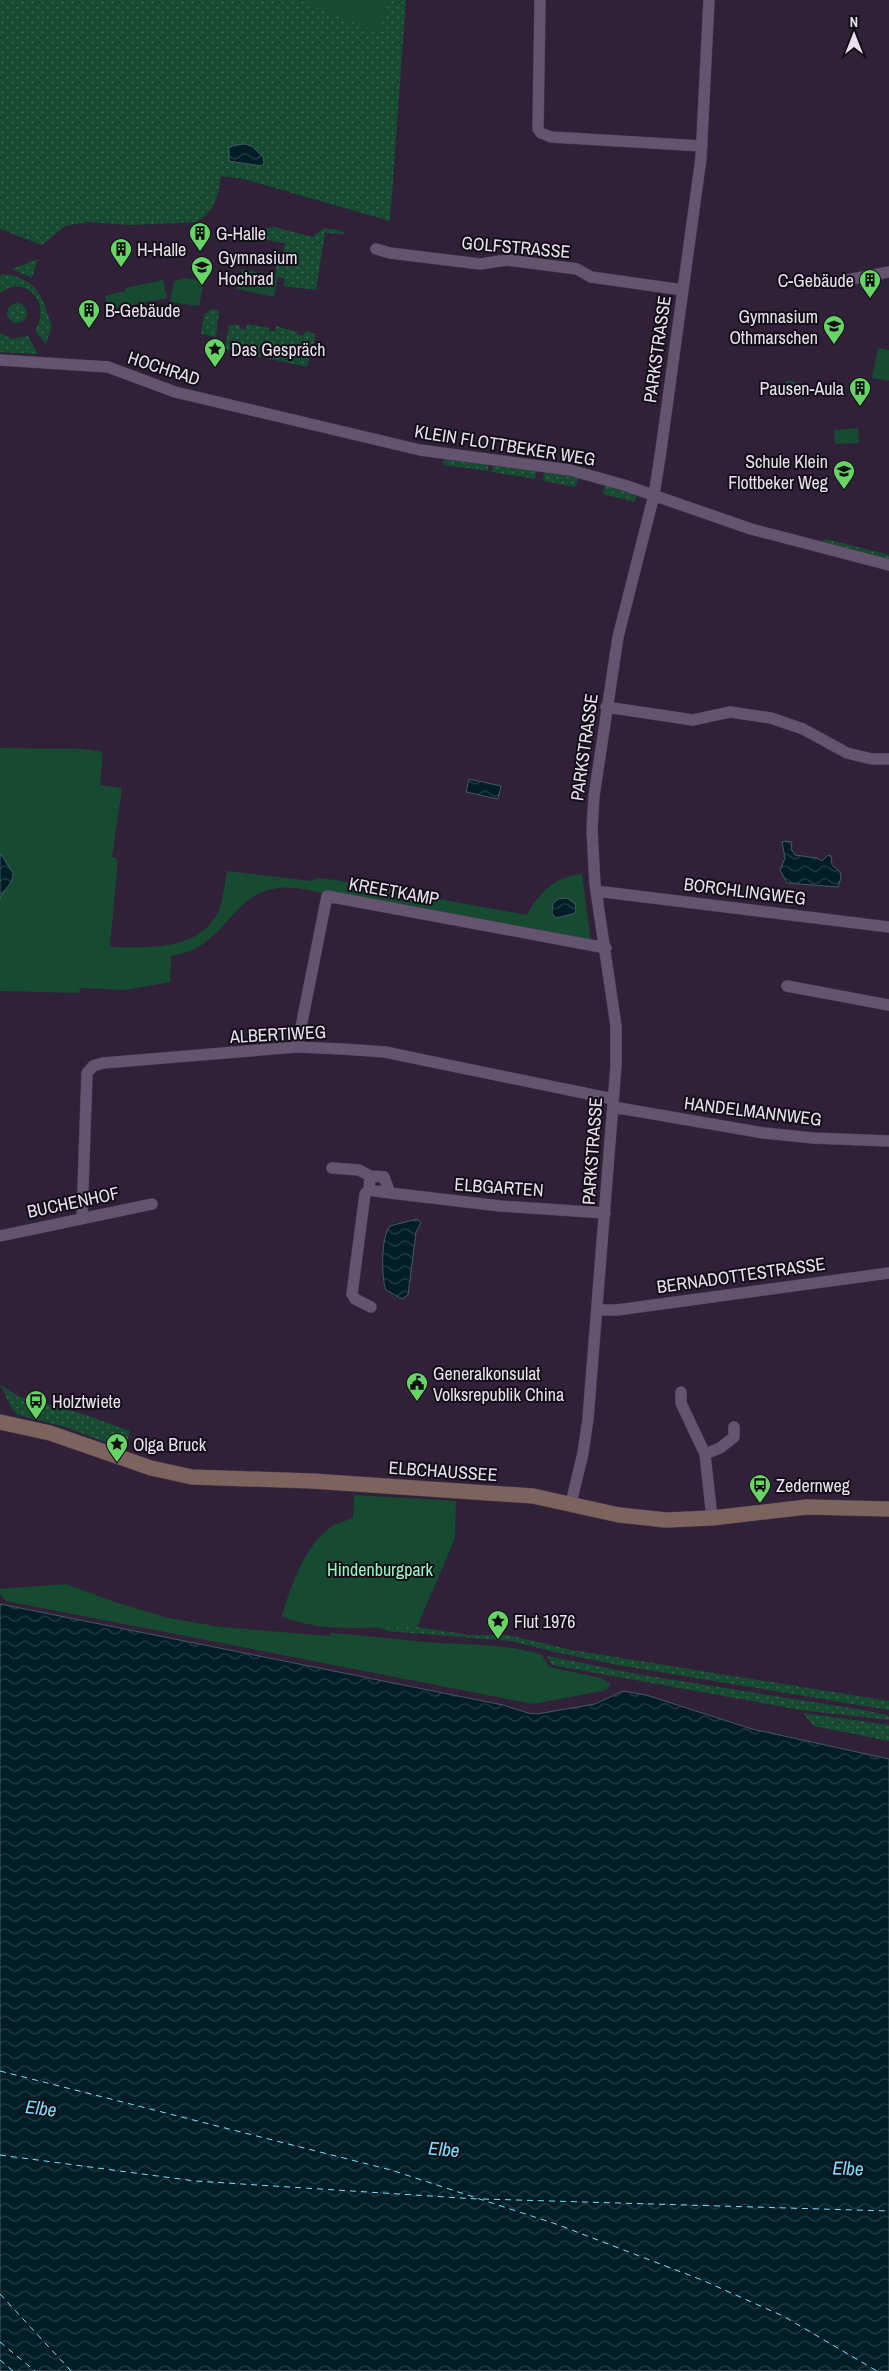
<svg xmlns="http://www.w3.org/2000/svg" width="889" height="2371" font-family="'Archivo Narrow',sans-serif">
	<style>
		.grass { fill: url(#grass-dots) }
		.park { fill: #164b31 }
		.water { fill: url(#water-waves); stroke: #475863 }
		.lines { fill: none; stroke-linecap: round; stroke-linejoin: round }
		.ferry { stroke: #7ddefc; stroke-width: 1; stroke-dasharray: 6 5; stroke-linecap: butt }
		.minor-casing { stroke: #4a3d52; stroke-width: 12 }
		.secondary-casing { stroke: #4a3d52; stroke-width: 16 }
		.minor { stroke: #64546f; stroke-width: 11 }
		.secondary { stroke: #7d635e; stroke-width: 15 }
		.labels { text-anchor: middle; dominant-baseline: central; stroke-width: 4; stroke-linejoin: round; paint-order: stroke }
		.poi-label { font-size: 18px; fill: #eae0f0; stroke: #140e18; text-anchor: start }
		.street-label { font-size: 18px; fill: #eae0f0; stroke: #140e18 }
		.park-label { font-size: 18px; fill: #93fac1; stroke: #140e18 }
		.water-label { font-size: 19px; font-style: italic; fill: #7ddefc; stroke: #140e18 }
	</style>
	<defs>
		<pattern id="grass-dots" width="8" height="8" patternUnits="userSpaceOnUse" patternTransform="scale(1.25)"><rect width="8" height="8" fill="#164b31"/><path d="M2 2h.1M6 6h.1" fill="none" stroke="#38654f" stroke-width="1.8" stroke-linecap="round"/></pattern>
		<pattern id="water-waves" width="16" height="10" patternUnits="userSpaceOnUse" patternTransform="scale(1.25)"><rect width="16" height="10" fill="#011d26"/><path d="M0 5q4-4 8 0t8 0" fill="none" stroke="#263e46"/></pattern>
	</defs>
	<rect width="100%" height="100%" fill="#302139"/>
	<path class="grass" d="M0 0H406L390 221 244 179 221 176C218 196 216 211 196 222L131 225 88 222 65 226 42 245 0 229Z
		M274 227 313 237 324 228 339 230 345 234 325 233 316 290 283 286 285 279 275 276 279 253H283L285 243 265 240 267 228Z
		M38 259 32 278 12 269Z
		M4 274C39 280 41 295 52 326L46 344 35 331C53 302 24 273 0 293V276Z
		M7 313a10 10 0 1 1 20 0a10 10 0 1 1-20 0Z
		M212 309 219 310 216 337 201 334 204 315Z
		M247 324 269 328V331L275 332 276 326 297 332V334L303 336 306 331 316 334 307 367 225 349 229 325H240V328L246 330Z
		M0 333 12 339 28 336 38 354 0 352Z
		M444 458 489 464 488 471 443 465Z
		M493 465 537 469 535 479 492 472Z
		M544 470 578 477 576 487 543 481Z
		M605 485 637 495 635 502 603 494Z
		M827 539 889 555V560L824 543 823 540Z
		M0 1384 17 1396 83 1414 130 1431 125 1450 66 1427 18 1415 12 1409Z
		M375 1626 417 1627 470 1635H508L572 1650 889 1701V1710L618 1665 555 1652 511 1641 387 1631Z
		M547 1656 637 1674 863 1710 886 1715 889 1717V1720L801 1710 552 1665Z
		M803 1713 889 1725V1741L814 1726Z"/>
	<path class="park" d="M299 0H390L378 32Z
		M242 269 278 277 274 297 237 289Z
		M183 278 204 281 199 306 170 302 174 282Z
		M163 280 167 298 108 310 105 296 125 291V288Z
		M878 348 889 350V381L872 378Z
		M787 380 808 385 804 398 783 393Z
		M858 428 859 443 835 444 834 430Z
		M0 748 82 749 103 752 100 785 122 788 112 857 118 859 110 947C145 947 194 952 216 916 223 905 224 885 227 871L312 881 317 878 335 880 527 915C539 893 555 876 582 874L591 942 323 893C308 890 293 886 278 888 243 892 233 920 209 939 199 948 184 954 171 956L170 982 126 990 80 988 79 993 0 991V899C3 888 13 886 13 873L0 853Z
		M354 1495 456 1501 455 1538 417 1627C376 1626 320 1634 282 1616 290 1588 306 1543 331 1527 338 1522 346 1521 353 1518Z
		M66 1584 115 1602 168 1618 221 1627 329 1636 330 1633C362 1635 393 1639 425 1642 465 1645 504 1643 542 1655L549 1667 601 1678 611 1684 607 1689 602 1691 533 1704 6 1601 0 1594V1589Z"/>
	<path class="water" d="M246 144 253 147 263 157 264 163 261 166 229 161V148L234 145Z
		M469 779 501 786 498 799 466 792Z
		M785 841 792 842 791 849 795 855 817 858 822 861 828 855 831 856 832 865 840 872 841 878 838 887 787 883 780 870 785 858 782 842Z
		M0 853 13 873C13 886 3 888 0 899Z
		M567 898 575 904 576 911 573 914 556 918 552 913 553 904 558 899Z
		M417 1219 421 1223 416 1232 408 1295 402 1299 386 1290C381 1278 381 1236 390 1226Z
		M0 1604 503 1705 528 1713 537 1714 595 1704 623 1691 646 1695 752 1729 889 1759V2371H0Z"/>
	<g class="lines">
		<path class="ferry" d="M0 2071 391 2170 556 2224 702 2280 783 2316 877 2371
			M0 2155 195 2181 477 2199
			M483 2199 889 2211
			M0 2294 71 2371
			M0 2342 35 2371
			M0 2360 13 2371"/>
		<g class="minor-casing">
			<path id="minor" d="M540 0 538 129 541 133 551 137 702 146
				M376 249 390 253 480 264 507 260 577 269 591 277 683 290
				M821 282 842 281 889 272
				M0 360 108 367 175 392 420 450 570 470 624 485 751 529 889 565
				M606 707 693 720 730 712 771 718 803 729 847 753 872 759H889
				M596 891 889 927
				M787 986 889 1005
				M297 1047 327 896 606 948
				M613 1107 764 1133 813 1138 889 1141
				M332 1168 359 1170 370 1176
				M369 1190 365 1194 352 1294 355 1299 371 1307
				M390 1193 369 1190 370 1176 384 1177 390 1193 500 1206 605 1213
				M82 1217 87 1073 93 1066 103 1063 297 1047 343 1049 385 1052 613 1099
				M0 1236 152 1204
				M597 1310H617L889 1273
				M681 1392V1403L705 1454 712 1518
				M705 1454 720 1448 734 1437V1427
				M571 1503 583 1453 588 1419 616 1066V1026L595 884 592 830 594 796 618 637 654 495 661 450 701 158 709 0"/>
		</g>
		<g class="secondary-casing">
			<path id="secondary" d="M0 1422 50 1433 151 1468 192 1477 312 1481 533 1496 619 1515 666 1520 712 1518 807 1507 889 1509"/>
		</g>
		<use href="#minor" class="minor"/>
		<use href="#secondary" class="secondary"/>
	</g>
	<defs>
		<g id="building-pin" transform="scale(1.125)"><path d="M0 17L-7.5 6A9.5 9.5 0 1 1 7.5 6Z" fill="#67d466" stroke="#140e18"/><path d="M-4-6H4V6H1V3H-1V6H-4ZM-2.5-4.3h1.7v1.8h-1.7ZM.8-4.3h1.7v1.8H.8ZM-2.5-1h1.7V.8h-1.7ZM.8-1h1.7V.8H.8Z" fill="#111"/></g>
		<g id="school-pin" transform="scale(1.125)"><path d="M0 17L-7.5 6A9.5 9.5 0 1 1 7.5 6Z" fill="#67d466" stroke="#140e18"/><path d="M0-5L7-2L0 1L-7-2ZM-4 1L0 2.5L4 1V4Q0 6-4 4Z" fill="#111"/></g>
		<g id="sight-pin" transform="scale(1.125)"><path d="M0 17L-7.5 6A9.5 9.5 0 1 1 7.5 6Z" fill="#67d466" stroke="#140e18"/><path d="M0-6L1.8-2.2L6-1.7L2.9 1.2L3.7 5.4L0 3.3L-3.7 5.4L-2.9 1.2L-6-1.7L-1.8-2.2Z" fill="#111"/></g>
		<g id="civic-pin" transform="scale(1.125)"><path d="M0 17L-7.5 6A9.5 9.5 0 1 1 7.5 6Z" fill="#67d466" stroke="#140e18"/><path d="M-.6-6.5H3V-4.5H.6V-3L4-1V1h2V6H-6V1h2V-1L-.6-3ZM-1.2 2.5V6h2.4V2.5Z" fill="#111"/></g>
		<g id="bus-pin" transform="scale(1.125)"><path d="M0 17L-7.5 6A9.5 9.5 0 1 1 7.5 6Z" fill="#67d466" stroke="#140e18"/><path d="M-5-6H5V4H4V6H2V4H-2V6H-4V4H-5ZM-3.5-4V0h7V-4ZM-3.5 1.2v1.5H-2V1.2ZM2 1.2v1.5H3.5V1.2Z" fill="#111"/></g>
	</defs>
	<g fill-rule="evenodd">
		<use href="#building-pin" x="200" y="233"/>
		<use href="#building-pin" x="121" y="249"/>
		<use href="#school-pin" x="202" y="267"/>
		<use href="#building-pin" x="870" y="280"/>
		<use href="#building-pin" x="89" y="310"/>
		<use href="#school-pin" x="834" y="326"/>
		<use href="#sight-pin" x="215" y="349"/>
		<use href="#building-pin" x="860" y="388"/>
		<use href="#school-pin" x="844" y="471"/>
		<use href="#civic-pin" x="417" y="1383"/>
		<use href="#bus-pin" x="36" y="1401"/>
		<use href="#sight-pin" x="117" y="1444"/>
		<use href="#bus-pin" x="760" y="1485"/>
		<use href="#sight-pin" x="498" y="1621"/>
	</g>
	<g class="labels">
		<g class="poi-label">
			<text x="216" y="233">G-Halle</text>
			<text x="137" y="249">H-Halle</text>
			<text x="218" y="257">Gymnasium<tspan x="218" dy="21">Hochrad</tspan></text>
			<text x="854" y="280" text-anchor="end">C-Gebäude</text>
			<text x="105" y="310">B-Gebäude</text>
			<text x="818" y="316" text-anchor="end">Gymnasium<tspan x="818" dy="21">Othmarschen</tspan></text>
			<text x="231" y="349">Das Gespräch</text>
			<text x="844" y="388" text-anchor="end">Pausen-Aula</text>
			<text x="828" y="461" text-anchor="end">Schule Klein<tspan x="828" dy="21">Flottbeker Weg</tspan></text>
			<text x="433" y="1373">Generalkonsulat<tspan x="433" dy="21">Volksrepublik China</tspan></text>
			<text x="52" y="1401">Holztwiete</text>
			<text x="133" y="1444">Olga Bruck</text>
			<text x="776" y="1485">Zedernweg</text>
			<text x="514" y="1621">Flut 1976</text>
		</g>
		<g class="street-label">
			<text transform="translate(516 247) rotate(5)">GOLFSTRASSE</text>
			<text transform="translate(657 349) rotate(-82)">PARKSTRASSE</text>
			<text transform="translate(164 368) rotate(18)">HOCHRAD</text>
			<text transform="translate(505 445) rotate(9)">KLEIN FLOTTBEKER WEG</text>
			<text transform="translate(584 747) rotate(-82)">PARKSTRASSE</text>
			<text transform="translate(394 891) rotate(10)">KREETKAMP</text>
			<text transform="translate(745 891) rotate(7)">BORCHLINGWEG</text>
			<text transform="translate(278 1034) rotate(-3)">ALBERTIWEG</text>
			<text transform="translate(753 1111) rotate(7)">HANDELMANNWEG</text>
			<text transform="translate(592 1151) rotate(-86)">PARKSTRASSE</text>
			<text transform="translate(499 1187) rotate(4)">ELBGARTEN</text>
			<text transform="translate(73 1202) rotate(-12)">BUCHENHOF</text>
			<text transform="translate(741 1275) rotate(-8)">BERNADOTTESTRASSE</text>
			<text transform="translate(443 1471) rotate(4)">ELBCHAUSSEE</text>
		</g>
		<g class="park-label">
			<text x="380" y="1569">Hindenburgpark</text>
		</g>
		<g class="water-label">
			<text transform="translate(41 2108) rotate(7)">Elbe</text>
			<text transform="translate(444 2149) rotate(5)">Elbe</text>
			<text transform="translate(848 2168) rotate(2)">Elbe</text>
		</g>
	</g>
	<g transform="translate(854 35)" stroke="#140e18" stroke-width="4" paint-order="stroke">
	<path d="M0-4L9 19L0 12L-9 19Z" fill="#eae0f0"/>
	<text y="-8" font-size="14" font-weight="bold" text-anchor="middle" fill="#eae0f0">N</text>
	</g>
</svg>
